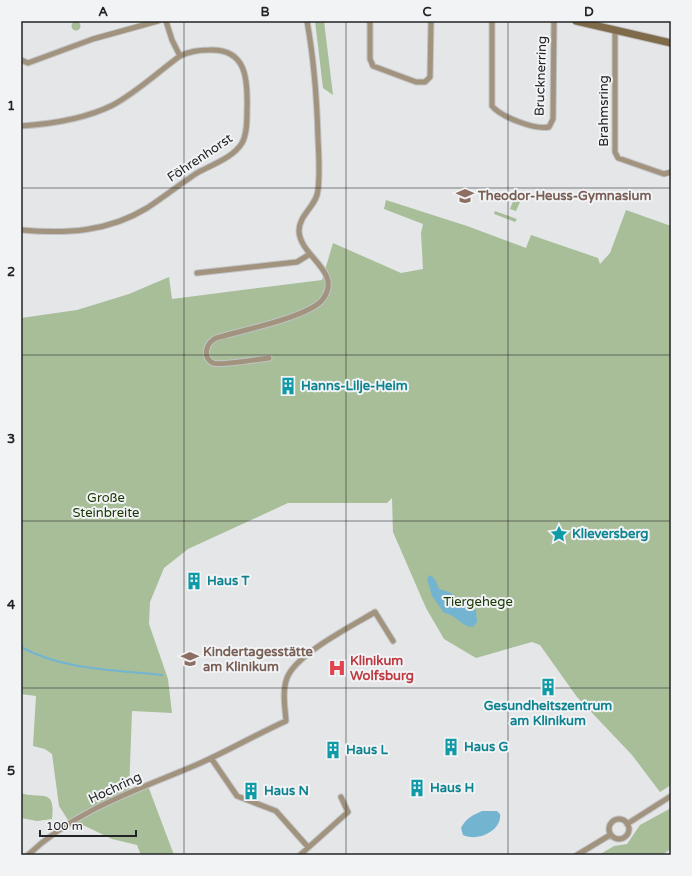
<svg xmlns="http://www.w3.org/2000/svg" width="692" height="876" font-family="'Varela Round',sans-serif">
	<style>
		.green { fill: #a7be99 }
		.water { fill: #73b5d0 }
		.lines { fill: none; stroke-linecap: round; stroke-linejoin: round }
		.stream { stroke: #73b5d0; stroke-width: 2 }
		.street-casing { stroke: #c1c3c5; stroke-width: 7 }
		.secondary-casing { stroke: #c1c3c5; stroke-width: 9 }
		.street { stroke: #a1937d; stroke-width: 5 }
		.secondary { stroke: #7f6b4a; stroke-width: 7 }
		.grid { fill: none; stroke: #222324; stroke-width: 1; stroke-opacity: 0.55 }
		.labels { text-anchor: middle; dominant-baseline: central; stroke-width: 4; stroke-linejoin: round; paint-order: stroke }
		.street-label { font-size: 13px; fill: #222324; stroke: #f1f3f5 }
		.education-label { font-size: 13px; font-weight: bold; fill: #785e54; stroke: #f1f3f5; text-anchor: start }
		.culture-label { font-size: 13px; font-weight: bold; fill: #0d838f; stroke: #f1f3f5; text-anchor: start }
		.park-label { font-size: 13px; fill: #183500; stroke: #f1f3f5 }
		.health-label { font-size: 13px; font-weight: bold; fill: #be3a42; stroke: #f1f3f5; text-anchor: start }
		.neatline { fill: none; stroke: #222324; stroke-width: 1.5 }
		.grid-label { font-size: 13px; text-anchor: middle; font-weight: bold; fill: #222324 }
	</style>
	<rect width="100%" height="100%" fill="#e4e6e8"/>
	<path class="green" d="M315 21H324L333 95 323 88Z
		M71.5 26a4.5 4.5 0 1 1 9 0a4.5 4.5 0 1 1-9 0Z
		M514 199 520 202 516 211 510 209Z
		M386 200 467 226 526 248 531 235 598 258 600 264 610 253 626 210 671 226V785L660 792 632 755 577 697 540 645 532 642 476 658 444 639 426 608 393 532 392 498 387 503H288L188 549 164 568 150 602 149 624 168 679 172 713 132 711 129 793 148 786 174 855H141L137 845 112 839 85 826 70 823 59 806 52 754 45 749 33 746 36 696 21 694V318L77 310 129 294 169 277 172 299 322 280 333 243 401 273 423 269 421 233 423 224 384 209Z
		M495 211 517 219 515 222 494 214Z
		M21 793C40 800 56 786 52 819L37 821 21 818Z
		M671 808V849L662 855H599L614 846 627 844 640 825Z"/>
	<path class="water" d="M429 575C435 577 437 583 439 589L449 592 476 610 477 622 473 627C461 627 456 614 444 613L432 596 427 579Z
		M482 811H497L500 814C502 831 477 842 463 835L461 828C466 818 473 815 482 811Z"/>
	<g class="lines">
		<path class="stream" d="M21 647C63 670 114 670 162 675"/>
		<g class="street-casing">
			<path id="street" d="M166 21 172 40 180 56
				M370 21V59L373 66 416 82H425L430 77 431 21
				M492 21V106C501 117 535 130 549 127L553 119 554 21
				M615 30V152L618 158 664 174 671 172
				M21 60 28 63 93 39 158 21
				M21 126C52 124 85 119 113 105 137 92 158 72 180 56 190 51 198 50 209 50 247 48 248 80 247 110 247 121 247 134 242 143 233 158 211 165 197 173 180 184 164 197 147 208 108 232 66 234 21 230
				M197 273 297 262 310 254
				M269 358C260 359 219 366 213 363 202 357 206 343 216 338 239 331 310 317 323 299 343 271 300 257 299 231 299 214 317 206 318 190 320 173 319 156 318 139 317 100 314 60 307 21
				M211 758 237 796 276 811 308 847
				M609 829a10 10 0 1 1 20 0a10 10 0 1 1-20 0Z
				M627 824 671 796
				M28 855C75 810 137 790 196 765 226 752 255 735 286 721 285 707 282 691 287 678 296 654 352 626 375 612L393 641
				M300 855 348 812 341 797
				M577 855 610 835"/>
		</g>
		<g class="secondary-casing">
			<path id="secondary" d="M576 21 671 43"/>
		</g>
		<use href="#street" class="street"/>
		<use href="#secondary" class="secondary"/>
	</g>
	<path class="grid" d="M184 21V855M346 21V855M508 21V855M21 188H671M21 355H671M21 521H671M21 688H671"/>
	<defs>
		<g id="school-bare" transform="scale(1.38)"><path d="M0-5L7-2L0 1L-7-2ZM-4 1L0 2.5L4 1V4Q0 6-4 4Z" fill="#8d6e63" stroke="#f1f3f5" stroke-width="2.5" paint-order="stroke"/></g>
		<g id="building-bare" transform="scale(1.38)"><path d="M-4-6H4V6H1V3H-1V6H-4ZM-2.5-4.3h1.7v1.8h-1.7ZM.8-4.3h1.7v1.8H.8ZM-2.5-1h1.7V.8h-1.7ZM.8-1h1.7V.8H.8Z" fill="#0f9aa8" stroke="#f1f3f5" stroke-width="2.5" paint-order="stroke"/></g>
		<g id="sight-bare" transform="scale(1.38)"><path d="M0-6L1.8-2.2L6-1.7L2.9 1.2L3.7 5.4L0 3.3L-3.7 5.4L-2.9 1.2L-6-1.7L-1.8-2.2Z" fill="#0f9aa8" stroke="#f1f3f5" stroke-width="2.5" paint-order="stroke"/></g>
		<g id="hospital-bare" transform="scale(1.38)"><path d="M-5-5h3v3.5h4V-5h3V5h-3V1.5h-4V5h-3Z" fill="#e0444e" stroke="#f1f3f5" stroke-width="2.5" paint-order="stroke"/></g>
	</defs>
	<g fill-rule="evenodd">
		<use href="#school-bare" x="465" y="196"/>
		<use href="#building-bare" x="288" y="386"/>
		<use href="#sight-bare" x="559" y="534"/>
		<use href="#building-bare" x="194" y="581"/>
		<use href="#school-bare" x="190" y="659"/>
		<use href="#hospital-bare" x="337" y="668"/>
		<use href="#building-bare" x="548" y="687"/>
		<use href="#building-bare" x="451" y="747"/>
		<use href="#building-bare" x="333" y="750"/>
		<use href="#building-bare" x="417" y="788"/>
		<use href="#building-bare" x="251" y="791"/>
	</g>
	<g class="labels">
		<g class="street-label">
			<text transform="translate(541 76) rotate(-88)">Brucknerring</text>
			<text transform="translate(604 111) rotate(-90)">Brahmsring</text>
			<text transform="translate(200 158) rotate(-34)">Föhrenhorst</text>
			<text transform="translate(115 788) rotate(-25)">Hochring</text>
		</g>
		<g class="education-label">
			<text x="478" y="196">Theodor-Heuss-Gymnasium</text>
			<text x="203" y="652">Kindertagesstätte<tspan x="203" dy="15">am Klinikum</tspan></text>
		</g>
		<g class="culture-label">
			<text x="301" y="386">Hanns-Lilje-Heim</text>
			<text x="572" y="534">Klieversberg</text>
			<text x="207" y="581">Haus T</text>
			<text x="548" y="706" text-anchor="middle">Gesundheitszentrum<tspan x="548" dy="15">am Klinikum</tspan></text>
			<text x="464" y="747">Haus G</text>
			<text x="346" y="750">Haus L</text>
			<text x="430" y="788">Haus H</text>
			<text x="264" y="791">Haus N</text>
		</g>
		<g class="park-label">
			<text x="106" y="498">Große<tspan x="106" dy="15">Steinbreite</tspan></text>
			<text x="478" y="602">Tiergehege</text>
		</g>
		<g class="health-label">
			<text x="350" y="661">Klinikum<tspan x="350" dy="15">Wolfsburg</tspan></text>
		</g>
	</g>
	<rect width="692" height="876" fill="none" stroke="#f1f3f5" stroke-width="44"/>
	<path d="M40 830v6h96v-6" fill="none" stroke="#222324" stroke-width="2"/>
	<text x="46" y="830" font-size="12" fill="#222324" stroke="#f1f3f5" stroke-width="3" paint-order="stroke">100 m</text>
	<rect x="22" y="22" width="648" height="832" class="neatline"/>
	<g class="grid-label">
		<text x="103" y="16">A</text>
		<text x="265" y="16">B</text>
		<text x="427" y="16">C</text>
		<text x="589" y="16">D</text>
		<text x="11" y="110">1</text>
		<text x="11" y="276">2</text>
		<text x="11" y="443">3</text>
		<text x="11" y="609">4</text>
		<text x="11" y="775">5</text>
	</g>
</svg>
